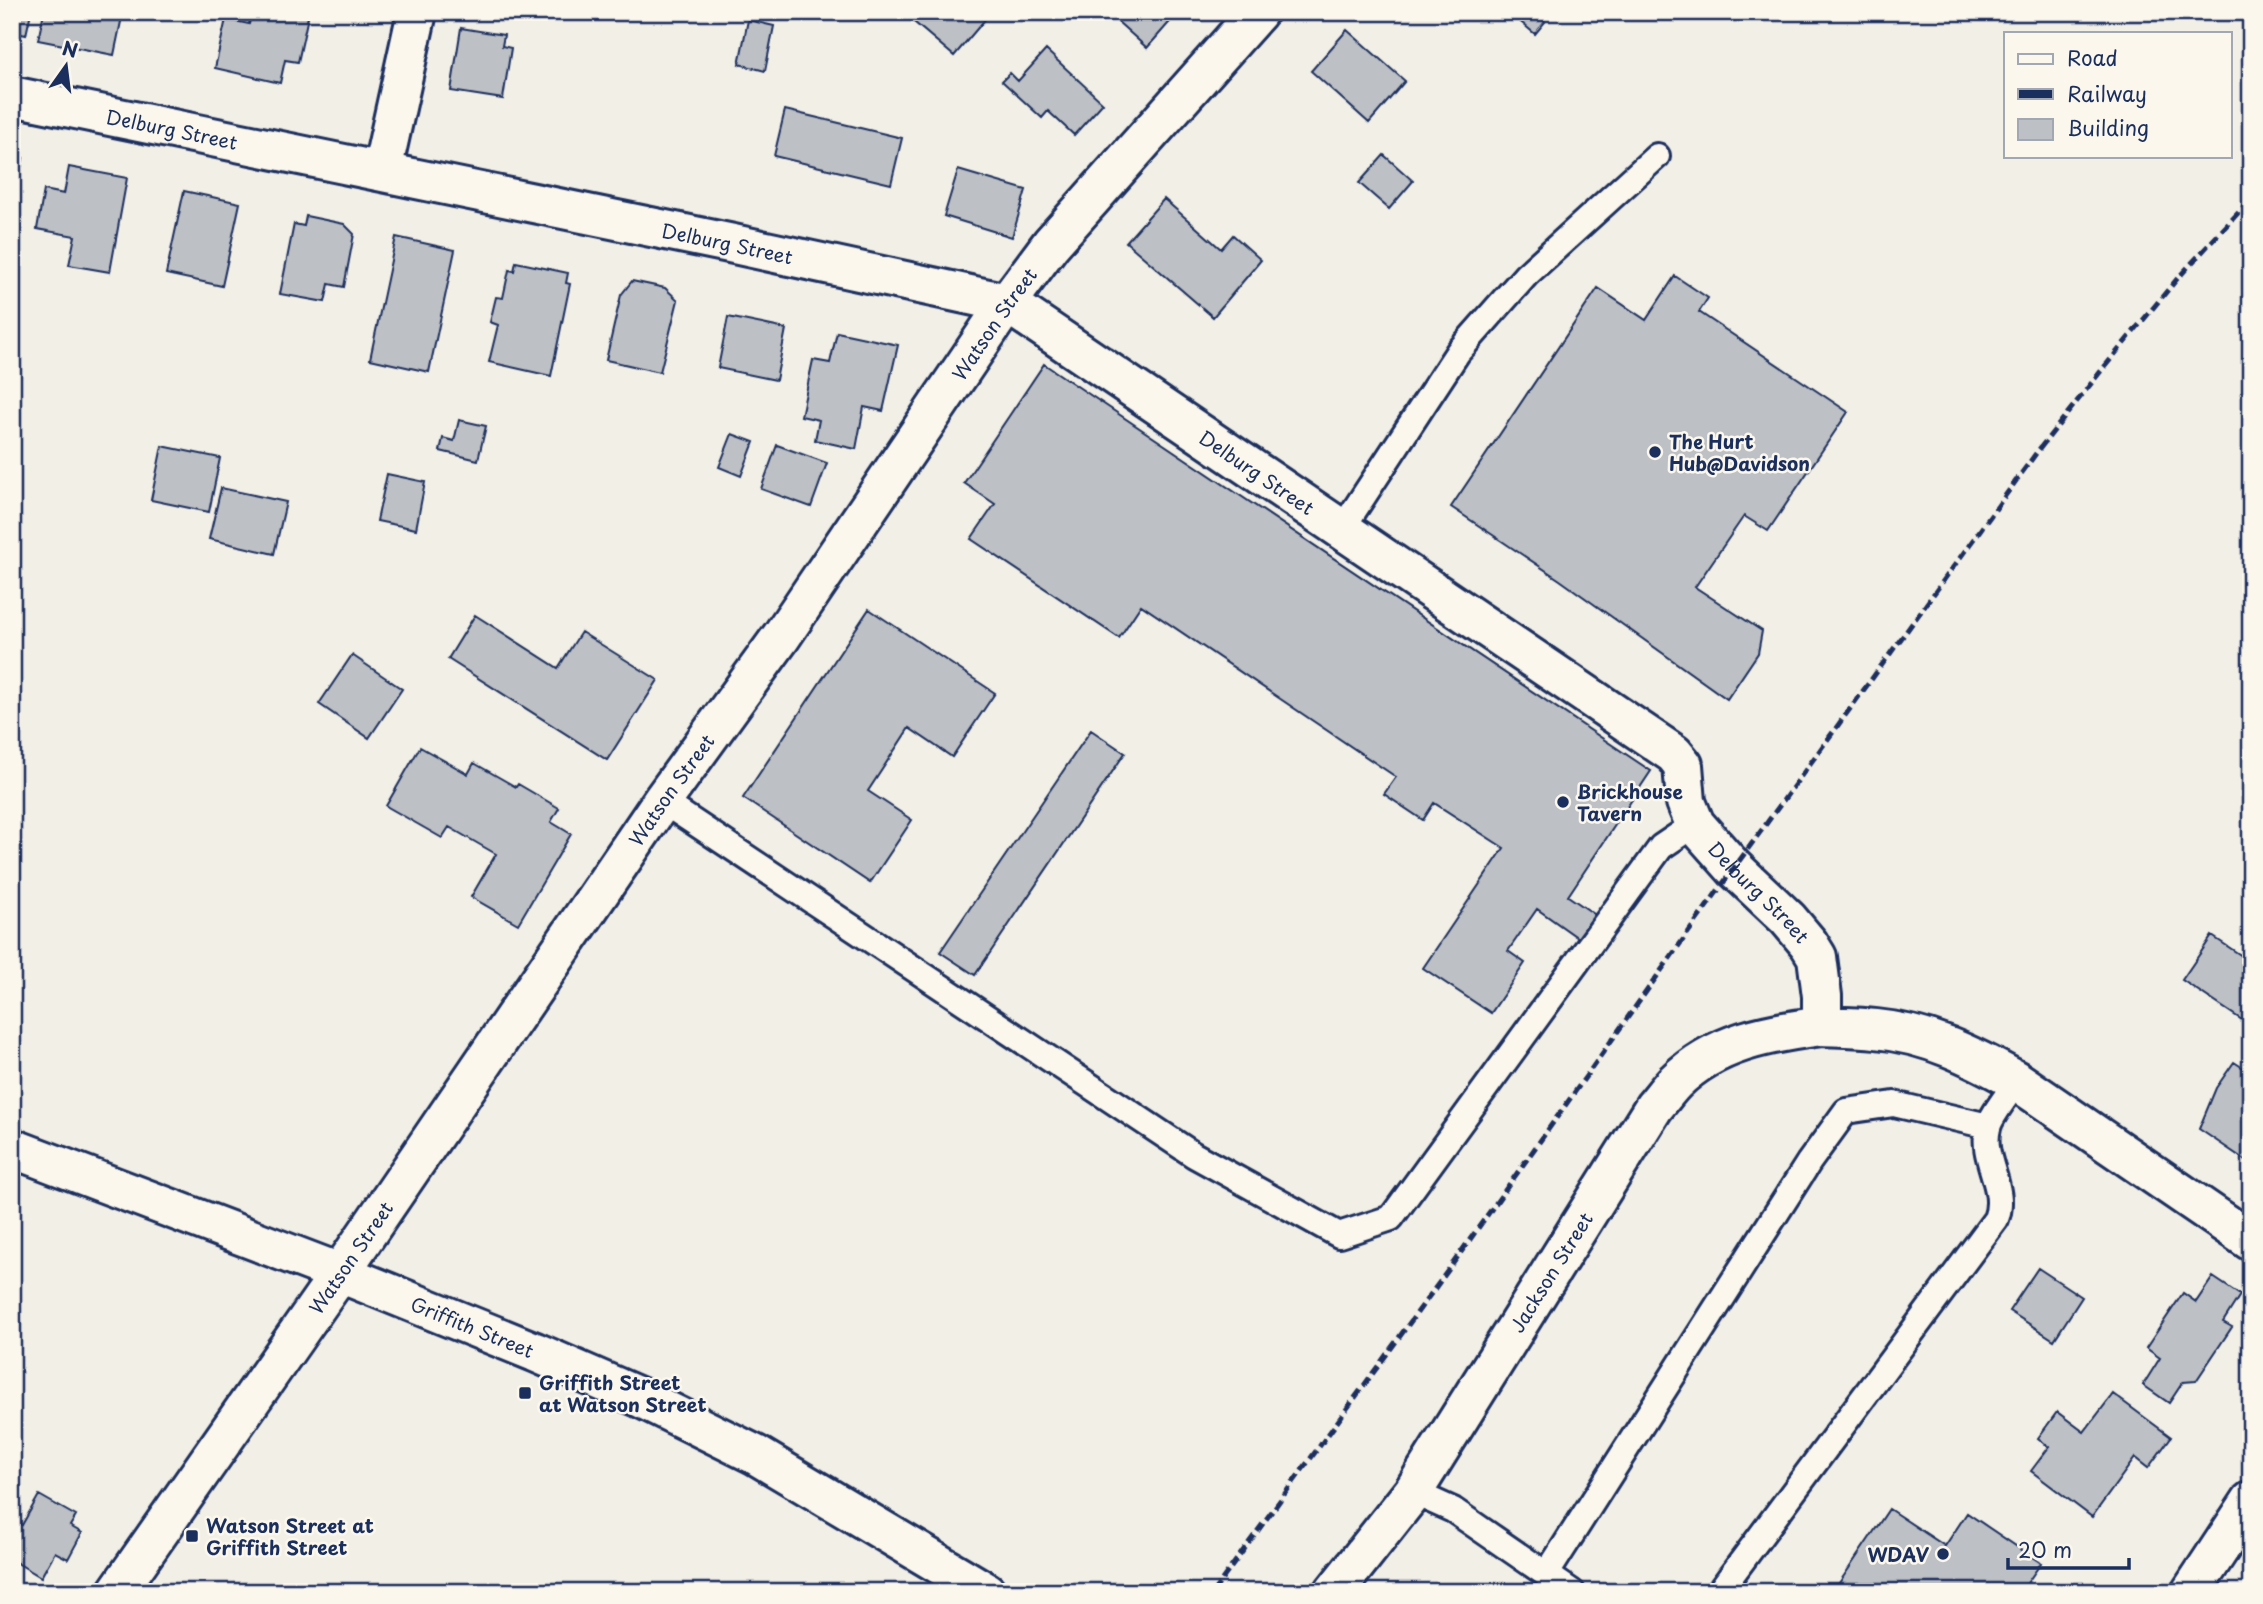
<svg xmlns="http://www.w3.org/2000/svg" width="2263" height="1604" font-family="'Playpen Sans',sans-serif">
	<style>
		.building { fill: #bdc0c4; stroke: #1b2f5e; stroke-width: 2 }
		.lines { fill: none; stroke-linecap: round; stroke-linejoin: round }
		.lane-casing { stroke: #1b2f5e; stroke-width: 30 }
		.street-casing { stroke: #1b2f5e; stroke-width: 44 }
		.secondary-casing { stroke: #1b2f5e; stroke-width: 44 }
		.primary-casing { stroke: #1b2f5e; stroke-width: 44 }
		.path { stroke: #1b2f5e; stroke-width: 4.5; stroke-dasharray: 2 5; stroke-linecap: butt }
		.lane { stroke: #fbf7ec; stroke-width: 24 }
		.street { stroke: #fbf7ec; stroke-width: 38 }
		.secondary { stroke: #fbf7ec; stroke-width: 38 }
		.primary { stroke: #fbf7ec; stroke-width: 38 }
		.rail { stroke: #1b2f5e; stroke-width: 5; stroke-dasharray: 10 5; stroke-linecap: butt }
		.poi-dot { fill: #1b2f5e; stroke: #fbf7ec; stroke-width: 2.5 }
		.labels { text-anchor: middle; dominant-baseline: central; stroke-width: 5; stroke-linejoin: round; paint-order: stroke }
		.street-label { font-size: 19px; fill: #1b2f5e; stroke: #fbf7ec }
		.poi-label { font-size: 19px; font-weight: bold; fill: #1b2f5e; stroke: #fbf7ec; text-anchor: start }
	</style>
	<rect width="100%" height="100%" fill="#f2efe6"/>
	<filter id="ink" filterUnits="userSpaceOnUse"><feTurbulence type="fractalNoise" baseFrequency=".0143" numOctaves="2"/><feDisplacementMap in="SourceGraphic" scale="14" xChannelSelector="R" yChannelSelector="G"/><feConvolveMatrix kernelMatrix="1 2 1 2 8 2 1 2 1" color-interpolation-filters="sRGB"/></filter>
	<g filter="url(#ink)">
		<path class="building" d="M12 12H31L26 35 12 32Z
			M44 12H123L114 55 38 40Z
			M252 12H309L298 62 285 60 280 83 215 68 226 19 249 24Z
			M922 12H984L988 16 954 56 914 22Z
			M1107 12H1171L1175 16 1147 48Z
			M1523 12H1533L1545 22 1535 34 1517 19Z
			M748 20 774 26 765 71 739 64Z
			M461 28 504 35 502 46 511 48 503 99 451 91Z
			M1347 30 1405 81 1369 123 1311 71Z
			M1046 50 1103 103 1074 135 1048 111 1042 118 1002 81 1010 73 1018 81Z
			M785 110 902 138 891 184 774 156Z
			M1384 155 1413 181 1389 209 1359 183Z
			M12 156 23 158 12 212Z
			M69 167 127 178 110 272 69 265 75 236 37 229 44 190 64 194Z
			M958 170 1026 190 1012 237 944 216Z
			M184 191 240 203 222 286 166 274Z
			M1164 199 1221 249 1233 235 1261 260 1213 317 1126 242Z
			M306 216 344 224 354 234 344 287 329 284 325 302 280 294 294 224 304 226Z
			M396 237 455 250 429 372 370 359Z
			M516 262 568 273 566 283 570 284 551 376 489 362 498 325 490 322 496 297 503 298 509 270 514 271Z
			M1675 276 1708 298 1699 312 1848 412 1768 531 1744 516 1695 587 1762 631 1758 653 1727 699 1560 580 1451 507 1598 288 1646 320Z
			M632 281 665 288 678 300 660 372 606 360 621 295Z
			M728 317 786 329 776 380 718 368Z
			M837 332 898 345 883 411 864 407 856 449 815 440 819 420 801 416 813 360 830 363Z
			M1044 364 1651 771 1568 896 1597 916 1581 940 1537 909 1508 951 1525 963 1491 1013 1423 968 1504 848 1434 803 1423 820 1384 794 1396 777 1141 605 1119 638 971 539 995 504 964 483Z
			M459 420 486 426 478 460 440 451 443 438 454 441Z
			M732 434 754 442 741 476 719 467Z
			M777 445 827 463 811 507 761 489Z
			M162 446 220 458 209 512 151 500Z
			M387 474 425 482 416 529 377 521Z
			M221 488 286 502 274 554 209 539Z
			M869 609 995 693 952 757 909 728 868 791 912 820 870 883 743 798Z
			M475 615 558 668 581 632 658 680 607 760 448 659Z
			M352 655 402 689 369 738 319 704Z
			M1091 730 1125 753 975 975 940 952Z
			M420 747 468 774 474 763 516 787 518 784 559 808 551 822 571 834 518 924 471 897 496 854 449 827 442 838 386 806Z
			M2212 936 2251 962V1026L2182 980Z
			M2234 1062 2251 1073V1164L2199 1129 2216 1088Z
			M2038 1268 2082 1297 2054 1340 2009 1311Z
			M2213 1277 2240 1295 2223 1322 2232 1327 2196 1381 2183 1382 2169 1403 2143 1385 2160 1358 2146 1348 2183 1293 2196 1302Z
			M2113 1394 2171 1437 2148 1468 2135 1458 2092 1517 2031 1471 2049 1447 2038 1438 2057 1412 2084 1432Z
			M39 1495 76 1516 70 1526 82 1533 68 1559 55 1552 41 1577 12 1560V1519L22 1525Z
			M1889 1509 1945 1546 1967 1513 2041 1563 2021 1592H1833Z"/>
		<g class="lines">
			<g class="lane-casing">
				<path id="lane" d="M1342 529 1458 352 1526 275 1657 156
					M662 801 1194 1155 1339 1235 1391 1218 1661 847 1695 824
					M1413 1492 1453 1510 1572 1592
					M1546 1575 1809 1162 1846 1111 1894 1104 1988 1126
					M1719 1592 1996 1219C2008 1188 1980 1159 1988 1128 1990 1117 2010 1092 2017 1081"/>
			</g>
			<g class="street-casing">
				<g id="street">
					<path id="s1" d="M12 96 729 243 1007 303 1674 754 1683 765 1686 802 1695 824 1734 868 1788 919 1809 944 1817 957 1822 996V1026C1840 1027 1858 1027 1876 1029 1928 1034 1973 1056 2017 1081L2251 1241"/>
					<path d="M382 171 417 12"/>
					<path id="s2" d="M117 1592 340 1273 662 801 781 637 1007 303 1051 244 1258 12"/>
					<path id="s3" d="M1334 1592 1413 1492 1654 1107C1661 1099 1668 1089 1675 1082 1715 1042 1769 1033 1822 1026"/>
				</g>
			</g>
			<g class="secondary-casing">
				<g id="secondary">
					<path id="s4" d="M12 1148 340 1273 535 1352 639 1397 756 1455 986 1592"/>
				</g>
			</g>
			<g class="primary-casing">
				<path id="primary" d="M2191 1592 2251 1501"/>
			</g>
			<path class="path" d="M2248 1592 2251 1587"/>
			<use href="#lane" class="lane"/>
			<use href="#street" class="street"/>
			<use href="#secondary" class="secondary"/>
			<use href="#primary" class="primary"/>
			<path class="rail" d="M1213 1592 1449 1269 1734 868 2037 452 2101 371 2177 279 2251 199"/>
		</g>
	</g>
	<g class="poi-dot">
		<circle cx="1655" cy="452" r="7"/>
		<circle cx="1563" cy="802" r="7"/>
		<rect x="518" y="1386" width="14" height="14" rx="3.5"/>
		<rect x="185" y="1529" width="14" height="14" rx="3.5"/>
		<circle cx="1943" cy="1554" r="7"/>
	</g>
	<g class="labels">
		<g class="street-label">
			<text stroke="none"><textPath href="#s1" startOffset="163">Delburg Street</textPath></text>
			<text stroke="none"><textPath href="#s1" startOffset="730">Delburg Street</textPath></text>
			<text stroke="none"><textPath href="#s2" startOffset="1542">Watson Street</textPath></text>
			<text stroke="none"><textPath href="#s1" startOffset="1318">Delburg Street</textPath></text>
			<text stroke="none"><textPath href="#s2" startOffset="975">Watson Street</textPath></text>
			<text stroke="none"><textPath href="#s1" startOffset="1990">Delburg Street</textPath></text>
			<text stroke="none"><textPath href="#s2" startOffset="408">Watson Street</textPath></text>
			<text stroke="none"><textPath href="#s3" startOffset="387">Jackson Street</textPath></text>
			<text stroke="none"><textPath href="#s4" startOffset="494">Griffith Street</textPath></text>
		</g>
		<g class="poi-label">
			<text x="1669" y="441">The Hurt<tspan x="1669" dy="22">Hub@Davidson</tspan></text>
			<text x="1577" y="791">Brickhouse<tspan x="1577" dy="22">Tavern</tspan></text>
			<text x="539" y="1382">Griffith Street<tspan x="539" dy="22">at Watson Street</tspan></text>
			<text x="206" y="1525">Watson Street at<tspan x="206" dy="22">Griffith Street</tspan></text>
			<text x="1929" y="1554" text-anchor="end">WDAV</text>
		</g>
	</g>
	<rect width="2263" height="1604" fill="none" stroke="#fbf7ec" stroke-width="42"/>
	<rect x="21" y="21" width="2221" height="1562" fill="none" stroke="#1b2f5e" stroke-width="2.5" filter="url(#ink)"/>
	<rect x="2004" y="32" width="228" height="126" fill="#fbf7ec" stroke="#a1a7b3" stroke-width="2"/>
	<rect x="2018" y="54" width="35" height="10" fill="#fbf7ec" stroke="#a1a7b3" stroke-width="2"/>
	<text x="2067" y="66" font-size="21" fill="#1b2f5e">Road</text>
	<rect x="2018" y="89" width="35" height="10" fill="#1b2f5e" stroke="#a1a7b3" stroke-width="2"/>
	<text x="2067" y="102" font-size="21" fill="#1b2f5e">Railway</text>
	<rect x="2018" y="119" width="35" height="21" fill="#bdc0c4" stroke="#a1a7b3" stroke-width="2"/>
	<text x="2067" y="136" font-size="21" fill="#1b2f5e">Building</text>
	<g transform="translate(66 66) rotate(14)" stroke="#fbf7ec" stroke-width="5" paint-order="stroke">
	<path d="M0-5L12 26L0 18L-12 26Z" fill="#1b2f5e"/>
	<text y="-10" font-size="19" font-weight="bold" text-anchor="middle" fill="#1b2f5e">N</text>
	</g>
	<path d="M2008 1558v10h121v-10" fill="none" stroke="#1b2f5e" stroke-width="3.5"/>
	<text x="2018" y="1558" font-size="21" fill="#1b2f5e" stroke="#fbf7ec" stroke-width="5" paint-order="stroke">20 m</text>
</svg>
